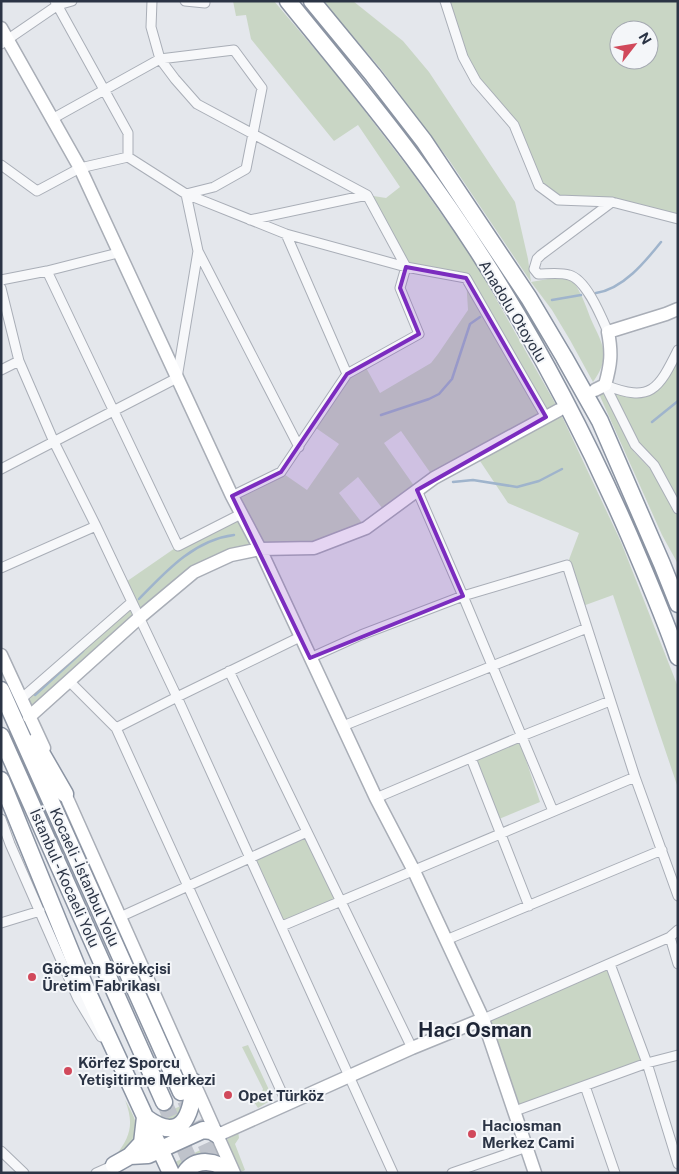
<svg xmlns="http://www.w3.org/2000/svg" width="679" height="1174" font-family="'Public Sans',sans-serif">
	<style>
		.green { fill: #c9d6c5; fill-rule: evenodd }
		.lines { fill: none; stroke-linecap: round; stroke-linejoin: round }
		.stream { stroke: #9fb4cc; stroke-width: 2.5 }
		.highway-tunnel { stroke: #bfc3cb; stroke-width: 16; stroke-dasharray: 16 8; stroke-linecap: butt }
		.street-casing { stroke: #a9aeb7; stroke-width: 11 }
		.secondary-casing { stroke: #a9aeb7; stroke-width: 15 }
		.highway-casing { stroke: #8b94a3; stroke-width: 19 }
		.street { stroke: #f7f8fa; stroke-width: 9 }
		.secondary { stroke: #fff; stroke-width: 12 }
		.highway { stroke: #fff; stroke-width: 16 }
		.marked { fill: #7b2cbf; fill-opacity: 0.2; stroke: #7b2cbf; stroke-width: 4; stroke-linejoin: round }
		.poi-dot { fill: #d1495b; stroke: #f4f6f9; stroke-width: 2 }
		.labels { text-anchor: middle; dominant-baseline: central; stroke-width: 4; stroke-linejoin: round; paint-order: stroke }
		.street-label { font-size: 15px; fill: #2b3445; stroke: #f4f6f9 }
		.poi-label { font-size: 15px; font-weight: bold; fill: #2b3445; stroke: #f4f6f9; text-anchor: start }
		.district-label { font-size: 20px; font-weight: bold; fill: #1d2536; stroke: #f4f6f9 }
	</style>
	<rect width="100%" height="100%" fill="#e4e7ec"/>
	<path class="green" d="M233 1H274L341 80 413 174 474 260 559 410 621 542 678 687V788L613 595 580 607 567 565 579 533 508 503 476 455 434 478 401 431 384 443 417 490 386 513 358 477 339 493 366 528 314 548 260 549 195 572 29 717 21 699 131 602 123 584 178 546 241 514 232 496 281 472 307 490 339 444 313 426 347 374 364 364 380 393 431 363 438 354 468 310 466 278 406 267 367 195 386 198 400 187 358 125 334 141 251 39 246 15 236 16Z
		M323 1H353L403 41 429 72 515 202 528 259 531 282 565 276 571 278C580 290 585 303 590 317 601 343 613 354 593 382L570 340 552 310 531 282 449 160 380 68Z
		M445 1H678V219L612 202 558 200 539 186 514 125 476 81ZM619 30H649V60H619Z
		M678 350V509L667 494 678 515V564L662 535 599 394 606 393 634 452 657 476 605 385 625 393 651 389Z
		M520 742 540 802 499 819 475 761Z
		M307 832 341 901 282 926 251 856Z
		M610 964 647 1063 515 1111 483 1019Z
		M248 1045 270 1092 268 1102 258 1108 254 1102 259 1100 263 1089 242 1047Z
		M125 1100C133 1114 145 1134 130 1148 126 1151 120 1153 116 1155 131 1136 134 1123 125 1100Z
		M185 1104 177 1122 154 1118Z
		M238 1131 239 1138 235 1144 245 1170 239 1173 226 1141 232 1134Z
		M209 1146 214 1157 179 1172 175 1162Z"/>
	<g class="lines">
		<path class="stream" d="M596 293C623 289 645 262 661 242
			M552 300 581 295
			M381 415 429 399 439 394 452 379 470 324 480 317
			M652 422 678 401
			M453 482 473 480 517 487 539 481 562 469
			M139 599C166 571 194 540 234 535
			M35 695 83 651"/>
		<path class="highway-tunnel" d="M185 1100 219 1173
			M164 1102 195 1173"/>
		<g class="street-casing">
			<path id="street" d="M55 1 128 133V157
				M152 1 151 27 160 59 175 79 197 104 367 195 406 267 400 288 419 334 347 374 281 472 232 496
				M185 1 205 3V1
				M445 1 463 57 476 81 514 125 539 186 558 200 612 202 678 219
				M1 44 58 5 72 1
				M52 119 160 59 234 50 262 88 246 169 214 187 186 194 198 251 299 447
				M1 165 37 191 80 168 128 157 186 194 286 234 406 267 466 278 546 417
				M250 220 367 195
				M286 234 347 374
				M47 271 178 546 241 514
				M1 280 47 271 118 253
				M1 288 19 361 54 442 96 526 177 697 393 1173
				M608 332C601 316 586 279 569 275 560 272 547 274 538 274L534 269 537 259 541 255 612 202
				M1 370 19 361
				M605 385 635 445 654 465 678 509
				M605 385C651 403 658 390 678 350
				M1 469 177 378 198 251
				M417 490 463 596 553 811
				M1 568 96 526
				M310 658 361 635 463 596 567 565 635 777 678 896
				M229 671 412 1048
				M69 681 116 728 287 1104
				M21 699 132 602
				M343 726 587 628
				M116 728 177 697 300 637
				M471 758 529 906
				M376 798 522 736 610 701
				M1 819 10 844 78 999 101 1037
				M120 917 307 832
				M1 923 40 911
				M282 926 635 777
				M670 937 678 964
				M446 940 662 850
				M610 964 647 1063 678 1164
				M483 1019 670 937 678 930
				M585 1086 615 1173
				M515 1111 647 1063 678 1055
				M1 1151 24 1173
				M96 1173 114 1165
				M452 1173 527 1147"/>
		</g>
		<g class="secondary-casing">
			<path id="secondary" d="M1 28 80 168 232 496 260 549 376 798 413 869 483 1019 535 1173
				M595 390 605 385C611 364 612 353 608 332L666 314 678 309
				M1 655 44 748
				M29 717 139 618 194 572 231 555 260 549 314 548 366 528 434 478 559 410
				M62 787 234 1173
				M218 1135 412 1048 483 1019"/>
		</g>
		<g class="highway-casing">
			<path id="highway" d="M288 1C330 53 373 104 413 158 500 274 571 402 629 535 646 575 664 616 678 657
				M312 1 373 75 424 141 529 298 564 357 600 421 662 564 678 604
				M1 690 181 1092
				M1 736 164 1102
				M35 742 65 794
				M1 780 84 984 171 1173
				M145 1117C182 1145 192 1115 194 1082
				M130 1156 142 1143 145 1117
				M114 1165 130 1156 148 1155 203 1130 211 1131 218 1135
				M185 1173C196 1157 217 1160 230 1173"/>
		</g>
		<use href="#street" class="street"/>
		<use href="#secondary" class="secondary"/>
		<use href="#highway" class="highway"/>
	</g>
	<path class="marked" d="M406 267 466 278 546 417 417 490 463 596 310 658 232 496 281 472 347 374 419 334 400 288Z"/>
	<g class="poi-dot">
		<circle cx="32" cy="977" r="5"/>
		<circle cx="68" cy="1071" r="5"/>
		<circle cx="228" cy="1095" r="5"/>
		<circle cx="472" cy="1134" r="5"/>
	</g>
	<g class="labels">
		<g class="street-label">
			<text transform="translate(513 311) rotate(59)">Anadolu Otoyolu</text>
			<text transform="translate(85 877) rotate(66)">Kocaeli - İstanbul Yolu</text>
			<text transform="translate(65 878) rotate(66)">İstanbul - Kocaeli Yolu</text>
		</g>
		<g class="poi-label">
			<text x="42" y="968">Göçmen Börekçisi<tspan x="42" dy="17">Üretim Fabrikası</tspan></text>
			<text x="78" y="1062">Körfez Sporcu<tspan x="78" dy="17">Yetişitirme Merkezi</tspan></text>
			<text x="238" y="1095">Opet Türköz</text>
			<text x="482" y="1125">Hacıosman<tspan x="482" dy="17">Merkez Cami</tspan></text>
		</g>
		<g class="district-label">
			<text x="475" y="1030">Hacı Osman</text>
		</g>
	</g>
	<rect width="679" height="1174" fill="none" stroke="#2b3445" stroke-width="5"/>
	<g transform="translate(634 45) rotate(59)"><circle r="24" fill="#f4f6f9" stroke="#a4a8b1"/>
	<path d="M0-4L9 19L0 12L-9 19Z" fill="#d1495b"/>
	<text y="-8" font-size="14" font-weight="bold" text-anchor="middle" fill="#2b3445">N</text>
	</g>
</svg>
